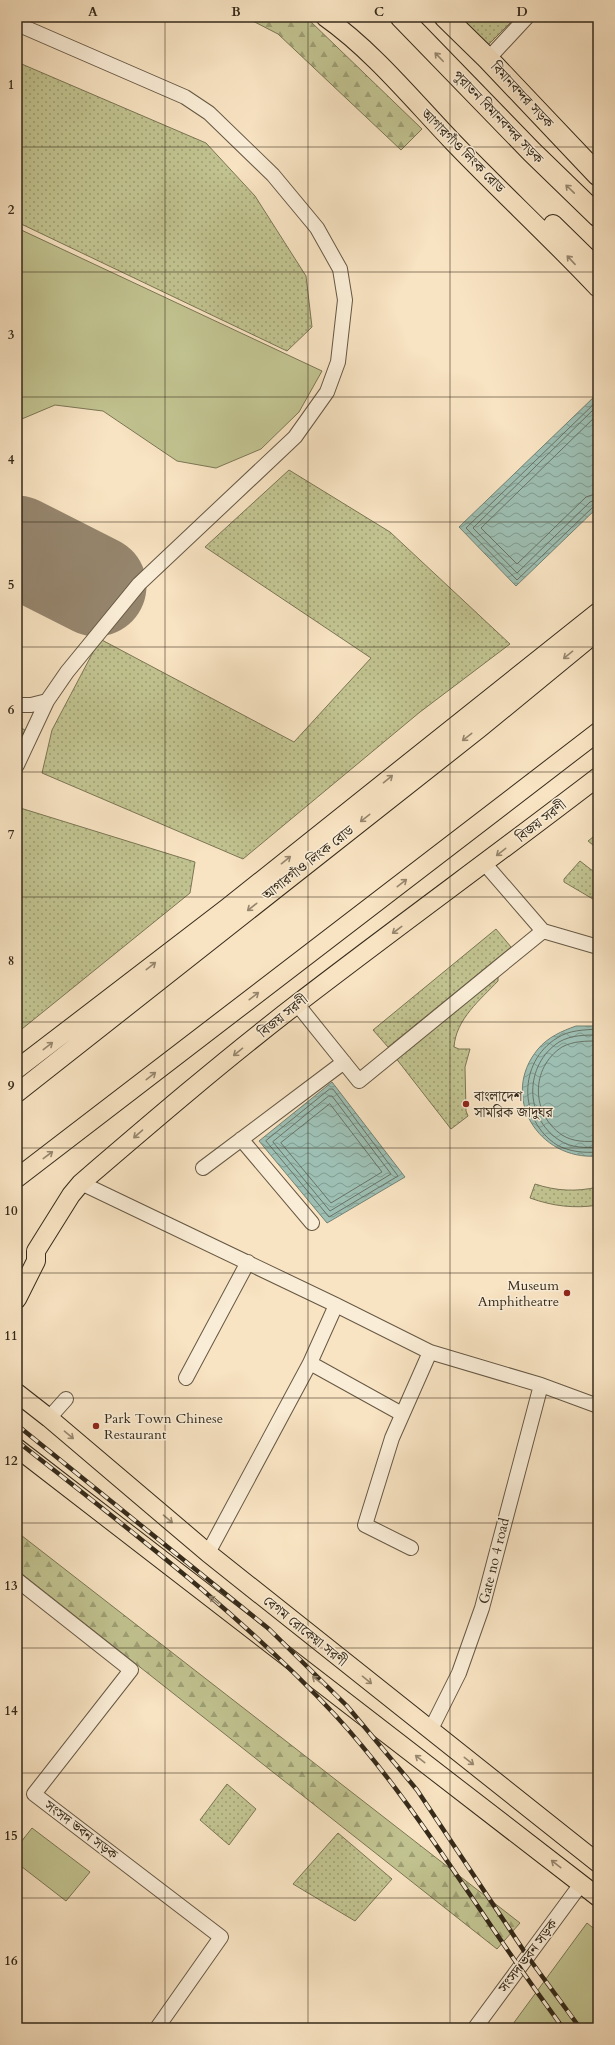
<svg xmlns="http://www.w3.org/2000/svg" width="615" height="2045" font-family="Cardo,'Noto Serif Bengali',serif">
	<style>
		.grass { fill: #c1c390; stroke: #7b7655 }
		.forest { fill: url(#forest-firs); stroke: #7b7655 }
		.park { fill: url(#park-dots); stroke: #7b7655 }
		.water { fill: url(#water-waves); stroke: #738375 }
		.lines { fill: none; stroke-linecap: round; stroke-linejoin: round }
		.shore { stroke: #697466; stroke-width: 1 }
		.runway { stroke: #96866e; stroke-width: 101 }
		.minor-casing { stroke: #665844; stroke-width: 16 }
		.major-casing { stroke: #352a1a; stroke-width: 20 }
		.highway-casing { stroke: #352a1a; stroke-width: 23 }
		.minor { stroke: #faedd7; stroke-width: 14 }
		.major { stroke: #f8e3c2; stroke-width: 18 }
		.highway { stroke: #f8e3c2; stroke-width: 21 }
		.rail-casing { stroke: #352a1a; stroke-width: 4.5 }
		.rail { stroke: #faedd7; stroke-width: 3; stroke-dasharray: 9; stroke-linecap: butt }
		.oneway { stroke: #96866e }
		.grid { fill: none; stroke: #352a1a; stroke-width: 1; stroke-opacity: 0.55 }
		.poi-dot { fill: #8f2418; stroke: #faedd7; stroke-width: 1.5 }
		.labels { text-anchor: middle; dominant-baseline: central; stroke-width: 3; stroke-linejoin: round; paint-order: stroke }
		.street-label { font-size: 14px; fill: #352a1a; stroke: #faedd7 }
		.poi-label { font-size: 14px; fill: #352a1a; stroke: #faedd7; text-anchor: start }
		.neatline { fill: none; stroke: #352a1a; stroke-width: 1.5 }
		.grid-label { font-size: 13px; text-anchor: middle; font-weight: bold; fill: #352a1a }
	</style>
	<defs>
		<pattern id="forest-firs" width="22" height="20" patternUnits="userSpaceOnUse"><rect width="22" height="20" fill="#c1c390"/><path d="M5 1l3.5 6h-7zM16 11l3.5 6h-7z" fill="#9e9f75"/></pattern>
		<pattern id="park-dots" width="8" height="8" patternUnits="userSpaceOnUse"><rect width="8" height="8" fill="#c1c390"/><path d="M2 2h.1M6 6h.1" fill="none" stroke="#9e9f75" stroke-width="1.8" stroke-linecap="round"/></pattern>
		<pattern id="water-waves" width="16" height="10" patternUnits="userSpaceOnUse"><rect width="16" height="10" fill="#9dbeb2"/><path d="M0 5q4-4 8 0t8 0" fill="none" stroke="#819b90"/></pattern>
	</defs>
	<rect width="100%" height="100%" fill="#f8e3c2"/>
	<filter id="stains"><feTurbulence type="fractalNoise" baseFrequency=".005" numOctaves="4"/><feColorMatrix values="0 0 0 0 .2 0 0 0 0 .09 0 0 0 0 .02 0 0 0 .5 -.17"/></filter>
	<radialGradient id="worn" r=".72"><stop offset=".6" stop-color="#630" stop-opacity="0"/><stop offset="1" stop-color="#630" stop-opacity=".3"/></radialGradient>
	<path class="grass" d="M17 228 322 371 299 412 261 449 216 468 177 461 103 411 55 405 17 421Z
		M598 833V849L588 841Z
		M32 1828 90 1872 66 1901 17 1863V1847Z
		M587 1923 598 1932V2028H510Z"/>
	<path class="forest" d="M245 17H304L310 21 422 129 401 150 278 34Z
		M17 1532 520 1923 497 1949 17 1570Z"/>
	<path class="park" d="M458 17H516L487 46Z
		M17 62 206 143 255 196 306 276 312 327 287 351 17 222Z
		M289 470 390 532 510 644 420 712 243 859 42 773 52 730 100 639 294 742 371 658 205 547Z
		M17 726 25 730 17 746Z
		M17 807 195 862 190 893 17 1033Z
		M580 861 598 875V902L564 882V879Z
		M496 929 511 947 388 1047 373 1030Z
		M498 975V981C480 1000 456 1019 454 1047L459 1049H470L465 1067 466 1111 468 1116 451 1129 395 1057Z
		M535 1184C556 1191 576 1192 598 1187V1205C575 1209 552 1206 530 1198Z
		M227 1784 256 1809 229 1845 200 1820Z
		M338 1833 392 1879 355 1921 293 1884Z"/>
	<path class="water" d="M596 395 598 398V507L516 586 459 527Z
		M576 1026H598V1156C538 1161 499 1096 538 1049 548 1037 562 1031 576 1026Z
		M332 1082 405 1177 327 1223 259 1141Z"/>
	<g class="lines">
		<path class="shore" d="M598 400 466 528 517 580 594 506 598 504
			M598 405 473 528 517 573 590 502 598 499
			M598 414 481 528 517 564 586 497 598 493
			M598 1029C584 1030 569 1030 557 1038 518 1062 518 1120 557 1145 570 1152 584 1153 598 1152
			M598 1035C585 1035 571 1035 559 1042 524 1065 524 1117 559 1140 571 1148 585 1148 598 1147
			M598 1041C586 1041 573 1041 562 1047 530 1068 531 1114 562 1135 573 1142 586 1142 598 1141
			M330 1089H333L398 1176 329 1217 266 1141Z
			M329 1096H332L391 1174 330 1211 273 1142Z
			M330 1104 382 1172 331 1203 281 1143Z"/>
		<path class="runway" d="M17 546 96 586"/>
		<g class="minor-casing">
			<path id="minor" d="M17 24 185 97 209 113 273 175 317 228 340 269 345 300 338 362 327 392 295 437 139 584 67 672 47 701 31 705H17
				M488 59 527 17
				M17 765 47 701
				M543 931 598 947
				M297 1004 359 1081 543 931 485 864
				M241 1139 312 1223
				M203 1168 344 1062
				M81 1183 336 1305 430 1352 541 1385 598 1406
				M310 1363 402 1414
				M186 1378 248 1262
				M49 1418 66 1399
				M411 1548 365 1525 392 1438 430 1352
				M208 1553 310 1363 336 1305
				M17 1580 131 1670 34 1794 221 1937 157 2028
				M430 1731 459 1673 482 1608 541 1385
				M475 2028 581 1884"/>
		</g>
		<g class="major-casing">
			<path id="major" d="M325 17C373 51 412 99 453 142 500 191 551 238 598 288
				M553 224 598 268
				M17 1069 227 908 598 612
				M17 1093 480 728 598 631
				M17 1178 598 732
				M17 1299 36 1261V1251L71 1195 81 1183C152 1122 223 1061 297 1004 397 927 499 853 598 777
				M17 1393 49 1418 208 1553 598 1863
				M17 1448 598 1897"/>
		</g>
		<g class="highway-casing">
			<path id="highway" d="M401 17 532 152 598 216
				M445 17 488 59 598 175"/>
		</g>
		<use href="#minor" class="minor"/>
		<use href="#major" class="major"/>
		<use href="#highway" class="highway"/>
		<g class="rail-casing">
			<path id="rail" d="M17 1425 269 1629 347 1706 417 1790 528 1957 580 2028
				M17 1441C127 1528 240 1613 336 1716 389 1774 433 1840 477 1905 505 1947 533 1987 563 2028"/>
		</g>
		<use href="#rail" class="rail"/>
	</g>
	<defs><path id="oneway-shaft" d="M-6 0H5M1.5-3L5.5 0L1.5 3" fill="none" stroke-width="1.6" stroke-linecap="round" stroke-linejoin="round"/></defs>
	<g class="oneway">
		<use href="#oneway-shaft" transform="translate(439 57) rotate(-134)"/>
		<use href="#oneway-shaft" transform="translate(570 189) rotate(-136)"/>
		<use href="#oneway-shaft" transform="translate(571 260) rotate(-133)"/>
		<use href="#oneway-shaft" transform="translate(568 655) rotate(141)"/>
		<use href="#oneway-shaft" transform="translate(467 737) rotate(142)"/>
		<use href="#oneway-shaft" transform="translate(388 779) rotate(-39)"/>
		<use href="#oneway-shaft" transform="translate(365 818) rotate(142)"/>
		<use href="#oneway-shaft" transform="translate(501 852) rotate(142)"/>
		<use href="#oneway-shaft" transform="translate(286 860) rotate(-39)"/>
		<use href="#oneway-shaft" transform="translate(402 883) rotate(-38)"/>
		<use href="#oneway-shaft" transform="translate(252 907) rotate(142)"/>
		<use href="#oneway-shaft" transform="translate(397 930) rotate(143)"/>
		<use href="#oneway-shaft" transform="translate(151 966) rotate(-38)"/>
		<use href="#oneway-shaft" transform="translate(254 996) rotate(-38)"/>
		<use href="#oneway-shaft" transform="translate(48 1046) rotate(-38)"/>
		<use href="#oneway-shaft" transform="translate(238 1052) rotate(141)"/>
		<use href="#oneway-shaft" transform="translate(151 1076) rotate(-38)"/>
		<use href="#oneway-shaft" transform="translate(138 1134) rotate(139)"/>
		<use href="#oneway-shaft" transform="translate(48 1155) rotate(-37)"/>
		<use href="#oneway-shaft" transform="translate(69 1435) rotate(40)"/>
		<use href="#oneway-shaft" transform="translate(168 1519) rotate(40)"/>
		<use href="#oneway-shaft" transform="translate(214 1600) rotate(-142)"/>
		<use href="#oneway-shaft" transform="translate(317 1680) rotate(-142)"/>
		<use href="#oneway-shaft" transform="translate(367 1680) rotate(39)"/>
		<use href="#oneway-shaft" transform="translate(420 1759) rotate(-142)"/>
		<use href="#oneway-shaft" transform="translate(469 1761) rotate(38)"/>
		<use href="#oneway-shaft" transform="translate(556 1864) rotate(-142)"/>
	</g>
	<path class="grid" d="M165 17V2028M308 17V2028M450 17V2028M17 147H598M17 272H598M17 397H598M17 522H598M17 647H598M17 772H598M17 897H598M17 1022H598M17 1148H598M17 1273H598M17 1398H598M17 1523H598M17 1648H598M17 1773H598M17 1898H598"/>
	<g class="poi-dot">
		<circle cx="466" cy="1104" r="4"/>
		<circle cx="567" cy="1293" r="4"/>
		<circle cx="96" cy="1426" r="4"/>
	</g>
	<g class="labels">
		<g class="street-label">
			<text transform="translate(522 95) rotate(47)">বিমানবন্দর সড়ক</text>
			<text transform="translate(498 117) rotate(46)">পুরাতন বিমানবন্দর সড়ক</text>
			<text transform="translate(463 151) rotate(45)">আগারগাঁও লিংক রোড</text>
			<text transform="translate(541 821) rotate(-38)">বিজয় সরণী</text>
			<text transform="translate(308 863) rotate(-38)">আগারগাঁও লিংক রোড</text>
			<text transform="translate(283 1016) rotate(-39)">বিজয় সরণী</text>
			<text transform="translate(494 1561) rotate(-76)">Gate no 4 road</text>
			<text transform="translate(305 1631) rotate(39)">বেগম রোকেয়া সরণী</text>
			<text transform="translate(81 1830) rotate(37)">সংসদ ভবন সড়ক</text>
			<text transform="translate(528 1956) rotate(-53)">সংসদ ভবন সড়ক</text>
		</g>
		<g class="poi-label">
			<text x="474" y="1096">বাংলাদেশ<tspan x="474" dy="16">সামরিক জাদুঘর</tspan></text>
			<text x="559" y="1285" text-anchor="end">Museum<tspan x="559" dy="16">Amphitheatre</tspan></text>
			<text x="104" y="1418">Park Town Chinese<tspan x="104" dy="16">Restaurant</tspan></text>
		</g>
	</g>
	<rect width="615" height="2045" fill="none" stroke="#f8e3c2" stroke-width="44"/>
	<rect x="22" y="22" width="571" height="2001" class="neatline"/>
	<g class="grid-label">
		<text x="93" y="16">A</text>
		<text x="236" y="16">B</text>
		<text x="379" y="16">C</text>
		<text x="522" y="16">D</text>
		<text x="11" y="89">1</text>
		<text x="11" y="214">2</text>
		<text x="11" y="339">3</text>
		<text x="11" y="464">4</text>
		<text x="11" y="589">5</text>
		<text x="11" y="714">6</text>
		<text x="11" y="839">7</text>
		<text x="11" y="965">8</text>
		<text x="11" y="1090">9</text>
		<text x="11" y="1215">10</text>
		<text x="11" y="1340">11</text>
		<text x="11" y="1465">12</text>
		<text x="11" y="1590">13</text>
		<text x="11" y="1715">14</text>
		<text x="11" y="1840">15</text>
		<text x="11" y="1965">16</text>
	</g>
	<rect width="100%" height="100%" filter="url(#stains)"/>
	<rect width="100%" height="100%" fill="url(#worn)"/>
</svg>
